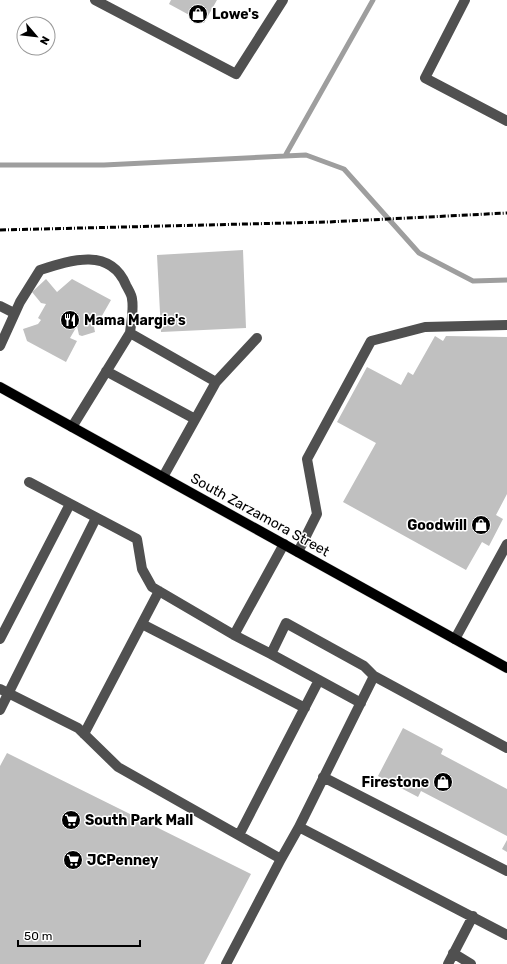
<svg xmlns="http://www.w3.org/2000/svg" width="507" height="964" font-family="Rubik,sans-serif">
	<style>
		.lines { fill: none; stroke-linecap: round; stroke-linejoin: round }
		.stream { stroke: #9e9e9e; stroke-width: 5 }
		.building { fill: #c0c0c0 }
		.major-casing { stroke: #dbdbdb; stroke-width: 11 }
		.minor { stroke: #505050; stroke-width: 10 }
		.major { stroke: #000; stroke-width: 10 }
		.rail { stroke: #000; stroke-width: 3; stroke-dasharray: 6 2 1 2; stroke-linecap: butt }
		.labels { text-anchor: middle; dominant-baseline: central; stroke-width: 3; stroke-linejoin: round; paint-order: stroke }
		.poi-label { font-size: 14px; font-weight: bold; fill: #000; stroke: #fff; text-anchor: start }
		.street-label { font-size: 14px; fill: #000; stroke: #fff }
	</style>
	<rect width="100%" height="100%" fill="#fff"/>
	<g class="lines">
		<path class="stream" d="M285 156 373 0
			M0 165H104L306 155 344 169 419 253 473 281 507 280"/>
	</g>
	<path class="building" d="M171 0H217L204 23 169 4Z
		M243 250 246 328 161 332 157 255Z
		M46 279 57 292 72 279 111 300 99 321 93 322 95 332 82 336 79 335 77 326 70 338 77 341 66 362 27 341 23 329 38 324 41 320 38 318 46 304 41 303 32 292Z
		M435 336 443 341 446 336 507 337V494L496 515 503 519 489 546 482 542 466 570 343 502 376 443 337 422 367 367 401 385 408 372 413 375Z
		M403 728 443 749 441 754 507 789V836L421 791 418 797 378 776Z
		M7 753 251 874 204 964H0V766Z
		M507 840V852L502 849Z"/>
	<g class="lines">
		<g class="major-casing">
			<path id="major" d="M0 387 507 668"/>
		</g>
		<path class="minor" d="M95 0 236 74 283 0
			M465 0 425 78 507 121
			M0 306 14 313
			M0 346 20 302 40 270C71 260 110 247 126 285 128 289 132 295 132 299 134 309 131 323 130 333
			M106 371 195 419
			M216 382 257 338
			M72 427 130 333 216 382 163 477
			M29 482 137 539 142 569 152 587 234 635
			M284 544 234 635 271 654 286 623 364 666 374 676 299 827
			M298 552 317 514 307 459 371 341 425 327 507 325
			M142 624 305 708
			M0 639 70 504
			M455 639 507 544
			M271 654 361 703
			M374 676 507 748
			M0 689 78 728 118 767 281 859 226 964
			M0 710 96 518
			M84 734 159 591
			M323 777 507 871
			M239 835 319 680
			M281 859 299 827 507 935
			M453 953 471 964
			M448 964 473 916"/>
		<use href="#major" class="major"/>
		<path class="rail" d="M0 230 328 222 507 213"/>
	</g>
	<defs>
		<g id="shop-disc" transform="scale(1)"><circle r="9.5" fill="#000" stroke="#fff"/><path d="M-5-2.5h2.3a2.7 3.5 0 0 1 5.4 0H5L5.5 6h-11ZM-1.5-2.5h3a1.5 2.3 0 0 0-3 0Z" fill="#fff"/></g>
		<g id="restaurant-disc" transform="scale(1)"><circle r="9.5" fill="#000" stroke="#fff"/><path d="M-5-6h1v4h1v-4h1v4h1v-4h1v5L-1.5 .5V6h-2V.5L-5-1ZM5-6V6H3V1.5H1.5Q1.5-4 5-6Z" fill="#fff"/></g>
		<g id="supermarket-disc" transform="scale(1)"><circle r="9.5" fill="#000" stroke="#fff"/><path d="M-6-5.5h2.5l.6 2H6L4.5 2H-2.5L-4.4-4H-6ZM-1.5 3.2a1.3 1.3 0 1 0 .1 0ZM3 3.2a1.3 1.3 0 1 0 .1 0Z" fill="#fff"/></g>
	</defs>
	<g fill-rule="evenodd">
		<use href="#shop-disc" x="198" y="14"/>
		<use href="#restaurant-disc" x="70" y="320"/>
		<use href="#shop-disc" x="481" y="525"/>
		<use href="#shop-disc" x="443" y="782"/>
		<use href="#supermarket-disc" x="71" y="820"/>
		<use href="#supermarket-disc" x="73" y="860"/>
	</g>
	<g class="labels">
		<g class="poi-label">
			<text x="212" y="14">Lowe's</text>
			<text x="84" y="320">Mama Margie's</text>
			<text x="467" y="525" text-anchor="end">Goodwill</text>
			<text x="429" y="782" text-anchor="end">Firestone</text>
			<text x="85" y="820">South Park Mall</text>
			<text x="87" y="860">JCPenney</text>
		</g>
		<g class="street-label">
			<text transform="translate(260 515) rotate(29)">South Zarzamora Street</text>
		</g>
	</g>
	<g transform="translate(36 36) rotate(118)"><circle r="19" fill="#ffffff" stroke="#999999"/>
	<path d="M0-3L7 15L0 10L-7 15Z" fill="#000000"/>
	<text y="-6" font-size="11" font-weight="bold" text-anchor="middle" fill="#000000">N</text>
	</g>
	<path d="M18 940v6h122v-6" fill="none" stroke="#000000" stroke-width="2"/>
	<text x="24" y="940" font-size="12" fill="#000000" stroke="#ffffff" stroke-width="3" paint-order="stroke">50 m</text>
</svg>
